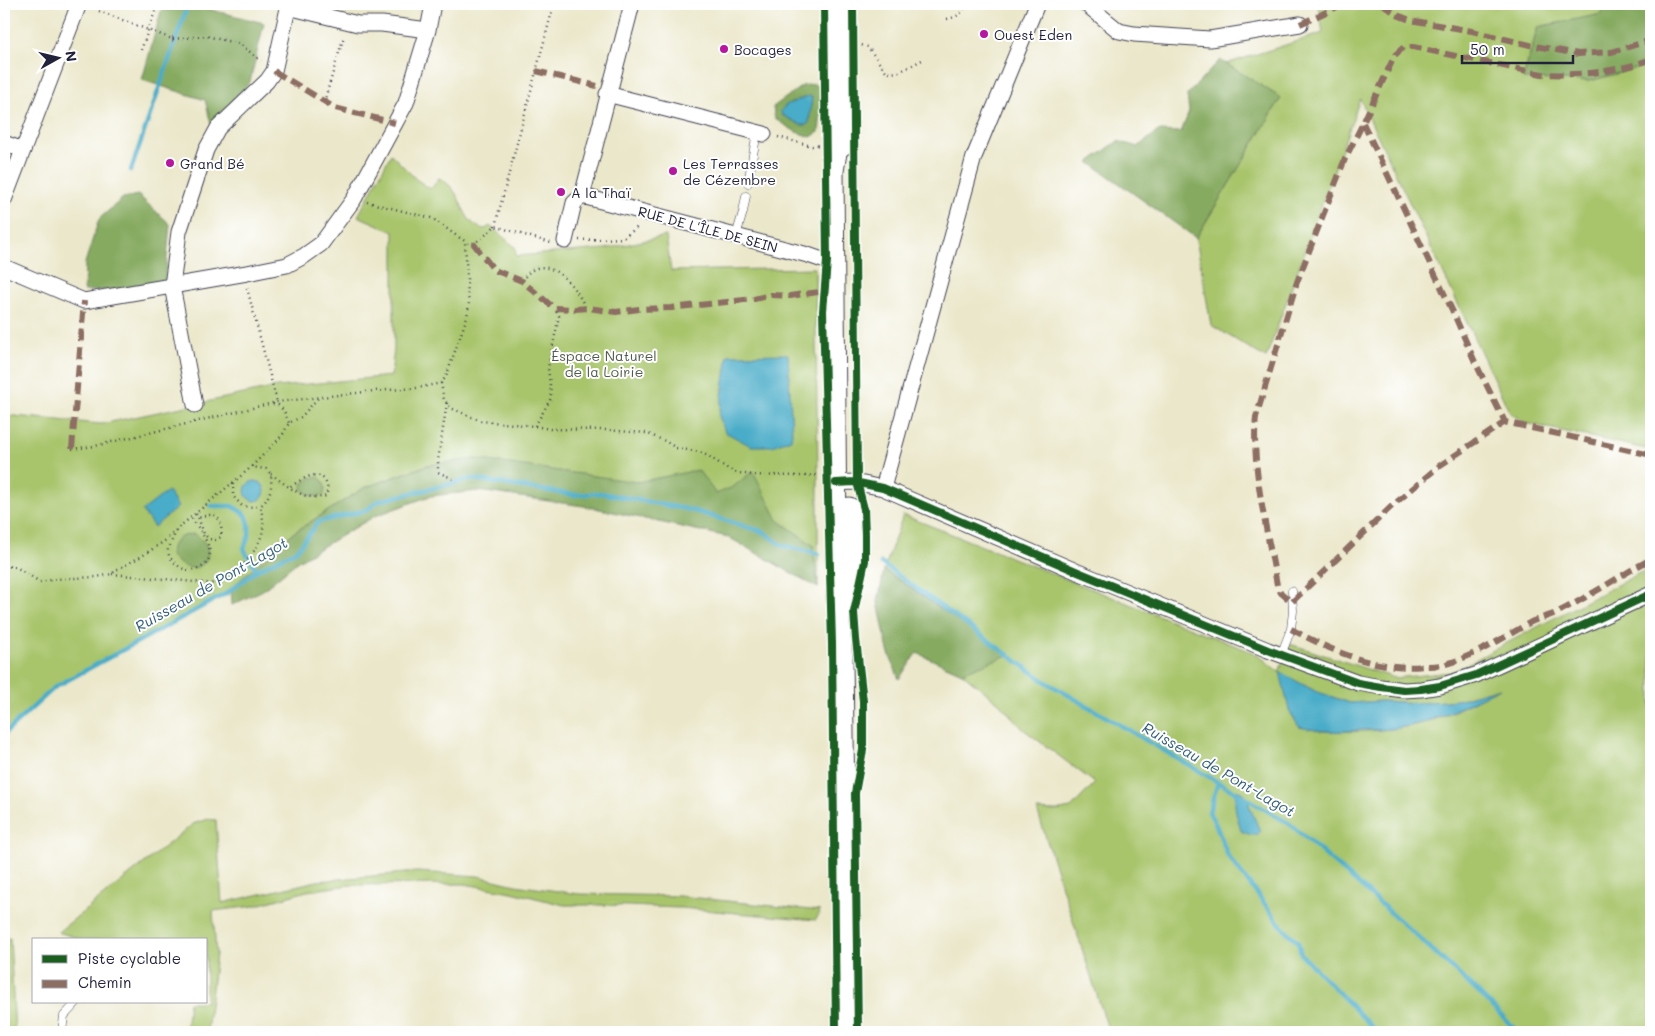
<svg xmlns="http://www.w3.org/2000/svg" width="1655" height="1036" font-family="Mali,sans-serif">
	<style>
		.green { fill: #a8c56c; stroke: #657454; fill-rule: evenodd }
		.forest { fill: #86aa60; stroke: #54664e }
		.water { fill: #49acc8; stroke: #366782 }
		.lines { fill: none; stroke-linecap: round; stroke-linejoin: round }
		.stream { stroke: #49acc8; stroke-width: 4.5 }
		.lane-casing { stroke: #404050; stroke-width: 9 }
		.street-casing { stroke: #404050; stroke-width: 17 }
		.secondary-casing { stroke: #404050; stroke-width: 23 }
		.path { stroke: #404050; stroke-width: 2.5; stroke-dasharray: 1 4; stroke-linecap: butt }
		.lane { stroke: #fff; stroke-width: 8 }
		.street { stroke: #fff; stroke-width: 15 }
		.secondary { stroke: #fff; stroke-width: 21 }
		.quiet { stroke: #8d6e63; stroke-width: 6; stroke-dasharray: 12 6; stroke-linecap: butt }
		.cycleway-casing { stroke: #fff; stroke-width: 11 }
		.cycleway { stroke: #1b5e20; stroke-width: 8 }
		.poi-dot { fill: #b5179e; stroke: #fff; stroke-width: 2 }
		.labels { text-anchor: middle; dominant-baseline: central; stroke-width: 4; stroke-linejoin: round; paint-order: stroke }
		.poi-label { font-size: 14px; fill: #22223b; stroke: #fff; text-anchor: start }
		.street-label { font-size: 14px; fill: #22223b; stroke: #fff }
		.park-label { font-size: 14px; fill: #515b4c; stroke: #fff }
		.water-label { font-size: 15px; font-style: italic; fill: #34607a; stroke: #fff }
	</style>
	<rect width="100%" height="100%" fill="#fff"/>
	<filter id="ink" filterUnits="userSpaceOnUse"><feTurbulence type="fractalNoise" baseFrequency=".02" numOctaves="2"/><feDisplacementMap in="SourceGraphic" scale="10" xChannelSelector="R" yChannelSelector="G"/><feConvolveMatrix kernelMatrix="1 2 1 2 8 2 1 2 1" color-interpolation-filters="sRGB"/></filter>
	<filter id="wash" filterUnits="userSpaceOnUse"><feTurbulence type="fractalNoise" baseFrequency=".0096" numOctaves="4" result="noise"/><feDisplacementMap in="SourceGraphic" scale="20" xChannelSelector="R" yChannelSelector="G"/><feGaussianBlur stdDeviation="1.12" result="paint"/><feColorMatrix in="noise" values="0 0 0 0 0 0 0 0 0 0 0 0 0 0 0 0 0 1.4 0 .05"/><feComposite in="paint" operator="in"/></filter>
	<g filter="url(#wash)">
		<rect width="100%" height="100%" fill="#ebe7ca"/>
		<path class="green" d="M1318 4H1602V14L1538 27 1523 78 1590 81 1651 64V450L1525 423 1510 413 1360 99 1266 358 1211 325 1196 238 1281 98 1226 64 1323 33Z
			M391 154 417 180 431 189 439 178C442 180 446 182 449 185 463 197 463 226 485 229L490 226 515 247 516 256 605 249 666 236 671 271 815 268 818 480V588L813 545 716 494 653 480 637 482 441 464 427 465 364 488 293 533 227 593 55 687 4 734V415L101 424 277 387 391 376 394 349V232L358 216Z
			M903 515 1257 654 1279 672 1290 644 1395 678 1452 672 1651 567V1032H1109L1037 810 1055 811 1071 808 1095 783 1023 729 999 703 962 673 1008 654 884 570ZM1280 673 1315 691 1350 703 1382 701 1420 703 1457 700 1497 689C1473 702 1449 715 1423 723 1390 732 1353 732 1319 731Z
			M207 819 216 820 222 903 317 881 417 872 478 876 515 885 579 894 680 896 820 911 816 920 681 908 600 905H564L512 892 464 884 350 885 307 891 254 906 213 911 216 954 207 1032H186L189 1002H206V940H83L58 932 193 824Z
			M10 938 15 1032H4V939Z"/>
		<path class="forest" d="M163 4H188L264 23 250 82 211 124 205 100 142 80Z
			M1602 4H1651V64L1590 81 1523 79 1538 27 1602 14Z
			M1220 60 1281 98 1196 238 1089 162 1118 141 1138 147 1158 131 1181 132 1189 112 1187 95Z
			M814 84 821 88V112L819 132 811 137 796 132 775 119 773 107 802 86Z
			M138 195 170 224 165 280 114 290 84 291 85 263 99 219 123 198Z
			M475 459 637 482 698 470 716 494 733 487 753 471 778 520 813 545 818 588 728 537 590 507 479 491 430 496 375 516 298 561 263 590 232 605 231 588 293 533 364 488 428 465Z
			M318 477C325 480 326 488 324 495 315 498 308 496 302 489L303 483 310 478Z
			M194 534C225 551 198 586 171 556 171 540 180 535 194 534Z
			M884 570 1008 655 962 673 917 653 899 679 888 651 878 602Z"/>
		<path class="water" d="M808 96 812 97 809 123 806 125H801L782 115 781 111 786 105Z
			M788 354 792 433 791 439 772 446H751L725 432 719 416 728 355Z
			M245 491a10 10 0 1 1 20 0a10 10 0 1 1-20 0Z
			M168 491 178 507 154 527 142 511Z
			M1280 672 1315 691 1350 703 1382 701 1420 703 1457 700 1500 688C1468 704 1435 722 1399 728 1387 730 1373 730 1361 730 1339 732 1320 732 1299 727L1289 710Z
			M1237 790 1244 793 1260 831 1257 835H1251L1241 831C1237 817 1232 803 1237 790Z"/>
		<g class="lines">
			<path class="stream" d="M131 170 188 4
				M211 506H232L246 515 249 524V536L244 548 246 553 257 570
				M881 563 1046 682 1290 824 1416 935 1481 995 1518 1032
				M4 734 55 687 227 593 257 570 297 550 318 522 367 510 378 501 472 479 575 495 601 493 691 510 764 532 781 545 819 554
				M1218 782 1209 812 1216 825 1228 856 1283 928 1298 942 1301 954 1377 1032"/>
		</g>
	</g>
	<g filter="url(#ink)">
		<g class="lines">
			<g class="lane-casing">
				<path id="lane" d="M748 183 757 132
					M736 236 743 212 746 196
					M1281 655 1291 629 1293 611 1292 591
					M62 1032 64 1016 77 1002"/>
			</g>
			<g class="street-casing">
				<path id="street" d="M632 4 582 196 808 255 834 264
					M1086 4 1119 31 1134 34 1210 39 1300 24
					M288 7 358 24H382L428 30
					M607 94 764 134
					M4 143 23 150
					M4 200 79 4
					M565 241 574 203 582 196
					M4 267 84 301 247 273 287 265 304 256 321 244 354 199 406 103 428 30 433 4
					M195 405 172 286 179 232 206 150 218 128 267 81 274 71 289 4
					M836 483 854 482 883 488 1078 572 1268 650 1358 683 1381 687 1404 690 1421 689 1440 686 1476 675 1651 594
					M883 488 974 157 1037 4"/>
			</g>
			<g class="secondary-casing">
				<path id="secondary" d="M839 4V134L841 146
					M839 134 833 171 836 545 837 597 842 661 847 1032
					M848 609 853 571 854 548 849 530V508"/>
			</g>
			<path class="path" d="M4 9 6 4
				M99 11 172 39
				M947 19C957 17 963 14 965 4
				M173 39 206 36 240 44 261 61
				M857 44 868 47 883 68 888 73 899 72 924 59
				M141 50 158 4
				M324 102 344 36
				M778 137 812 146 819 145
				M367 202 431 218C441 223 464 244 472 243 481 241 488 232 495 226L551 243
				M495 226 554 4
				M579 240 623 238 639 226
				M522 281C526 275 530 270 537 268 556 262 580 292 585 308
				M247 288 277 402
				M441 383 444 400 451 408 481 421 535 426 550 429 605 430 646 433 665 441 676 448 700 452 708 456 733 472 752 475 799 476 818 475
				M447 403 438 460V472L456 480
				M273 404 278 405 284 411 289 423
				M535 426 550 400 551 394 548 368 559 316 554 308
				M72 449 95 446 277 402 374 391 417 388 441 383 446 377 467 317 469 303 468 296 465 242
				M271 474C288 486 304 502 326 496 328 490 328 486 325 481 317 467 299 482 289 487
				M233 483V496L242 506 254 507 260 506
				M196 514 198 517C203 518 205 515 209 515 222 514 222 529 221 537L215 540 209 539 204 534 198 517
				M176 531 168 550 169 556C173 561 178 567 184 569 198 573 213 564 209 548 206 538 197 526 191 517
				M4 566 16 567 40 582 56 579 97 577 112 574 116 570 142 556 166 540 178 528 248 470 278 440 283 434 289 423 301 417 318 398
				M112 574 216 584C236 578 260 550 263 529 264 521 262 513 260 506 271 498 272 486 271 474L266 469 252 467"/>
			<use href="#lane" class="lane"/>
			<use href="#street" class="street"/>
			<use href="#secondary" class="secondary"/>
			<path class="quiet" d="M1383 4 1397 15 1410 20 1472 31 1530 45 1578 54 1612 52 1651 40
				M1300 24 1344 4
				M172 39H173
				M1651 59C1618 72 1578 76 1542 74L1413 47H1404L1395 55 1363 123 1345 159 1297 282 1256 417C1251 470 1268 533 1277 585L1281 593 1292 602 1392 506 1439 466 1505 422 1651 455
				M274 71 335 108 395 123
				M536 71 597 86
				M1363 123 1453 312 1475 362 1505 422
				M473 243 494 270 522 281 554 308 574 309 588 308 616 312 640 309 671 308 754 299 771 295 790 296 826 291
				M72 449 84 301
				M1291 629C1332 651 1375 671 1424 666 1430 666 1436 666 1442 665 1474 657 1503 638 1531 622 1539 618 1548 617 1556 613 1589 597 1619 576 1651 559"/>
			<g class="cycleway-casing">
				<path id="cycleway" d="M824 4 827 261 823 311 832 644 836 1032
					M853 4 857 482 864 509 865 535V561L854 612 856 639 863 701V750L855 793 858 1032
					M836 483 854 482 883 488 1078 572 1268 650 1358 683 1381 687 1404 690 1421 689 1440 686 1476 675 1651 594"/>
			</g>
			<use href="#cycleway" class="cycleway"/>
		</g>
	</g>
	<g class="poi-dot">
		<circle cx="984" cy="34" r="5"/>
		<circle cx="724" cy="49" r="5"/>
		<circle cx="170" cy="163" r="5"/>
		<circle cx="673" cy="171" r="5"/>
		<circle cx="561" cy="192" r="5"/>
	</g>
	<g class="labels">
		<g class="poi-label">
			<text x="994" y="34">Ouest Eden</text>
			<text x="734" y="49">Bocages</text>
			<text x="180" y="163">Grand Bé</text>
			<text x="683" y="163">Les Terrasses<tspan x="683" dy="16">de Cézembre</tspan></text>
			<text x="571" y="192">A la Thaï</text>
		</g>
		<g class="street-label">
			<text transform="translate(708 229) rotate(15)">RUE DE L'ÎLE DE SEIN</text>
		</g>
		<g class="park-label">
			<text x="604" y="355">Éspace Naturel<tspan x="604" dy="16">de la Loirie</tspan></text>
		</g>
		<g class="water-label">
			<text transform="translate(211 584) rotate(-30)">Ruisseau de Pont-Lagot</text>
			<text transform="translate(1219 769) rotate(30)">Ruisseau de Pont-Lagot</text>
		</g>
	</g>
	<rect width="1655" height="1036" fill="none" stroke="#fff" stroke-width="20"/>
	<rect x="32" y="938" width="175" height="65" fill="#ffffff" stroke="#a7a7b1"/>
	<rect x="42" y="955" width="25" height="8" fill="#1b5e20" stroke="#a7a7b1"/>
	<text x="78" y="964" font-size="15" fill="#22223b">Piste cyclable</text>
	<rect x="42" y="980" width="25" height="8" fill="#8d6e63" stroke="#a7a7b1"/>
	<text x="78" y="988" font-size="15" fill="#22223b">Chemin</text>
	<g transform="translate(58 58) rotate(82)" stroke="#ffffff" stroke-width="4" paint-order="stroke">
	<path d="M0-4L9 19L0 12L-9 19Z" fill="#22223b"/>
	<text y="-8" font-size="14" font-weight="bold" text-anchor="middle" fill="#22223b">N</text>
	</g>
	<path d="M1462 55v8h111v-8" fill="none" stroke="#22223b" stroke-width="2.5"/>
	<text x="1470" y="55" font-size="15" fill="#22223b" stroke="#ffffff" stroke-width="4" paint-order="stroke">50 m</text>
</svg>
